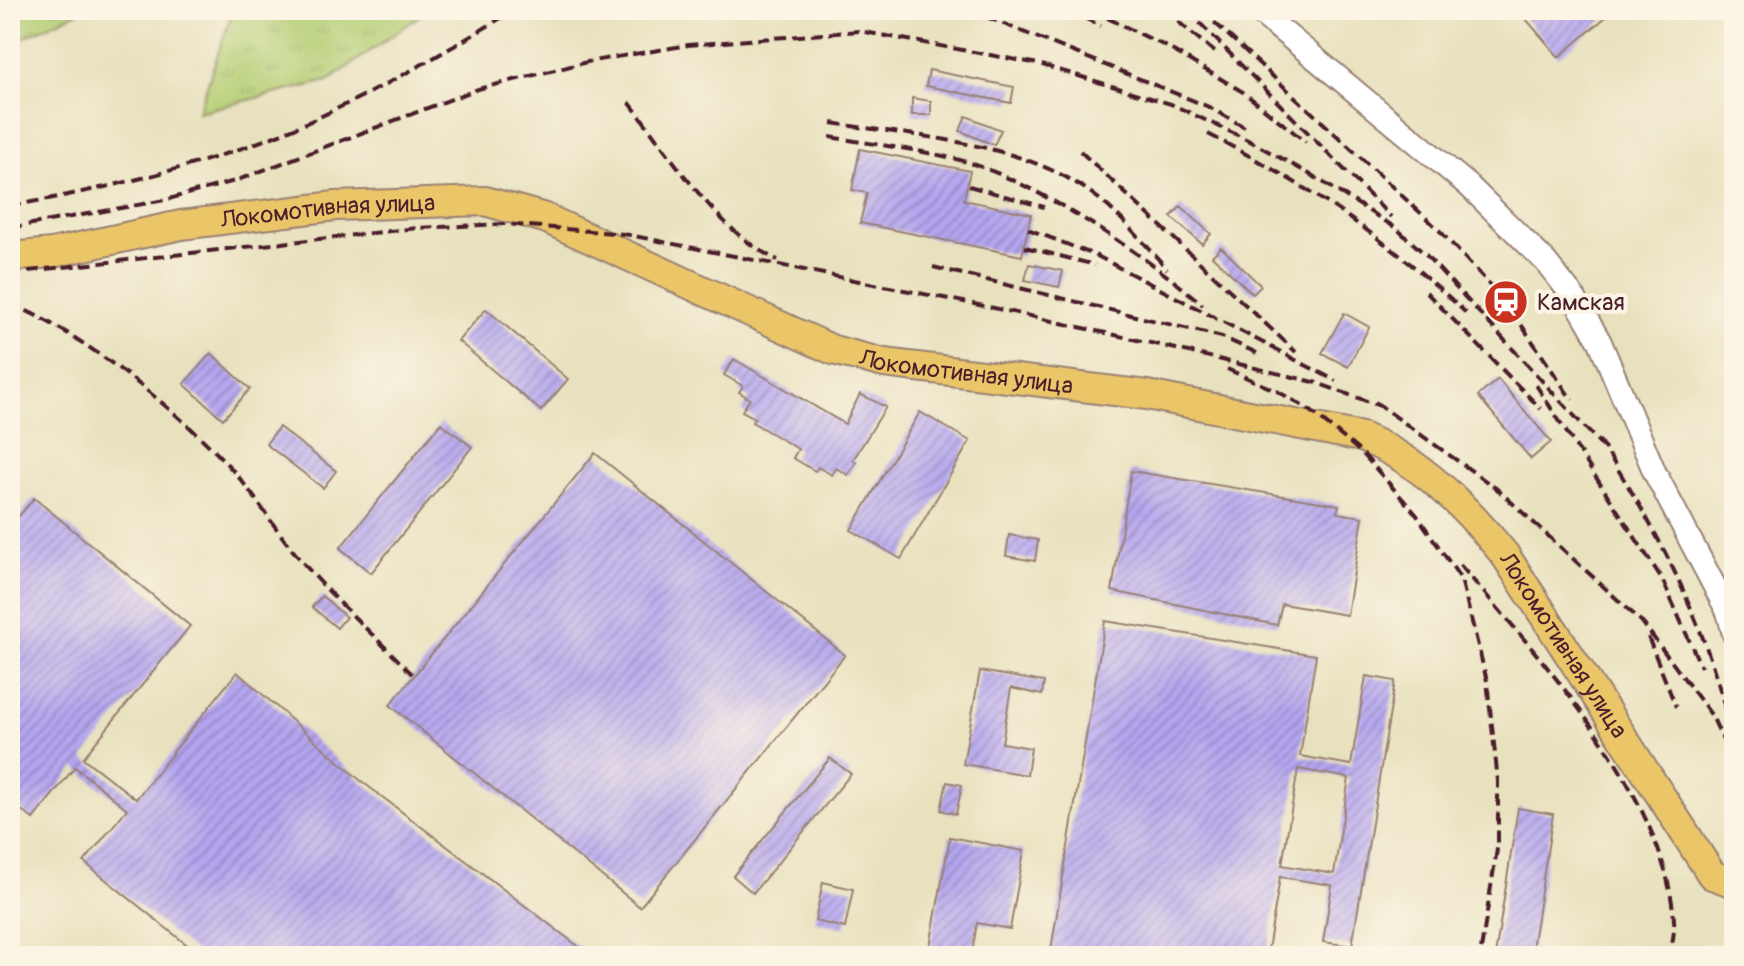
<svg xmlns="http://www.w3.org/2000/svg" width="1744" height="966" font-family="Pangolin,sans-serif">
	<style>
		.grass { fill: url(#grass-tufts); stroke: #7f764f; stroke-width: 2 }
		.building { fill: url(#building-hatch); fill-rule: evenodd }
		.lines { fill: none; stroke-linecap: round; stroke-linejoin: round }
		.minor-casing { stroke: #998074; stroke-width: 26 }
		.major-casing { stroke: #998074; stroke-width: 32 }
		.minor { stroke: #fff; stroke-width: 22 }
		.major { stroke: #ebc669; stroke-width: 28 }
		.rail { stroke: #4a1f2b; stroke-width: 4; stroke-dasharray: 12 6; stroke-linecap: butt }
		.labels { text-anchor: middle; dominant-baseline: central; stroke-width: 8; stroke-linejoin: round; paint-order: stroke }
		.street-label { font-size: 24px; fill: #4a1f2b; stroke: #fcf5e5 }
		.poi-label { font-size: 24px; fill: #4a1f2b; stroke: #fcf5e5; text-anchor: start }
	</style>
	<defs>
		<pattern id="grass-tufts" width="24" height="20" patternUnits="userSpaceOnUse" patternTransform="scale(2)"><rect width="24" height="20" fill="#b4ce73"/><path d="M3 7l-1-3M5 7V3M7 7l1-3M15 17l-1-3M17 17v-4M19 17l1-3" fill="none" stroke="#9cb064"/></pattern>
		<pattern id="building-hatch" width="6" height="6" patternUnits="userSpaceOnUse" patternTransform="scale(2)"><rect width="6" height="6" fill="#b4a5ef"/><path d="M-1 1l2-2M0 6l6-6M5 7l2-2" fill="none" stroke="#9486c2"/></pattern>
	</defs>
	<rect width="100%" height="100%" fill="#fcf5e5"/>
	<filter id="ink" filterUnits="userSpaceOnUse"><feTurbulence type="fractalNoise" baseFrequency=".0125" numOctaves="2"/><feDisplacementMap in="SourceGraphic" scale="16" xChannelSelector="R" yChannelSelector="G"/><feConvolveMatrix kernelMatrix="1 2 1 2 8 2 1 2 1" color-interpolation-filters="sRGB"/></filter>
	<filter id="wash" filterUnits="userSpaceOnUse"><feTurbulence type="fractalNoise" baseFrequency=".006" numOctaves="4" result="noise"/><feDisplacementMap in="SourceGraphic" scale="32" xChannelSelector="R" yChannelSelector="G"/><feGaussianBlur stdDeviation="1.8" result="paint"/><feColorMatrix in="noise" values="0 0 0 0 0 0 0 0 0 0 0 0 0 0 0 0 0 1.4 0 .05"/><feComposite in="paint" operator="in"/></filter>
	<g filter="url(#wash)">
		<rect width="100%" height="100%" fill="#e8e1be"/>
		<path class="grass" d="M10 10H82L10 44Z
			M233 10H428L328 81 198 112Z"/>
		<g id="blocks">
			<path class="building" d="M1518 10H1614L1559 57Z
				M929 70 1014 87 1011 103 926 86Z
				M912 98 931 101V115H912Z
				M966 116 1001 130 994 145 960 131Z
				M860 149 970 171 964 200 1031 214 1022 256 860 223 867 193 852 190Z
				M1181 206 1211 234 1202 244 1171 217Z
				M1221 247 1261 286 1253 294 1212 256Z
				M1029 264 1063 271 1059 287 1025 280Z
				M486 309 568 379 541 411 458 341Z
				M1344 313 1369 327 1348 367 1322 353Z
				M211 353 250 389 223 419 184 384Z
				M734 359 845 424 860 394 886 407 853 460 856 462 848 475 836 468 832 475 818 467 815 471 793 458 798 449 752 422 755 418 742 411 750 399 739 392 743 386 724 375Z
				M1498 379 1551 442 1531 459 1478 396Z
				M920 412 970 441 901 559 851 530Z
				M441 423 472 447 371 573 340 548Z
				M279 427 336 471 323 488 266 444Z
				M595 453 845 655 640 907 390 705Z
				M1131 471 1339 505 1337 513 1363 517 1347 615 1282 604 1277 625 1112 591Z
				M34 498 190 626 83 758 136 799 237 672 360 780 591 956H201L84 862 127 809 75 767 33 819 10 801V527Z
				M1009 535 1038 540 1035 561 1006 556Z
				M322 596 346 617 337 628 312 607Z
				M1105 621 1316 655 1300 756 1351 765 1366 676 1395 681 1352 946 1323 942 1332 885 1280 877 1267 956H1050ZM1298 769 1349 778 1334 874 1282 865Z
				M980 671 1044 682 1042 695 1011 688 1002 743 1031 748 1027 775 963 764Z
				M830 758 851 774 753 893 733 876Z
				M947 782 962 785 956 814 941 810Z
				M1518 808 1553 814 1531 956H1495Z
				M950 837 1024 851 1010 929 977 923 972 953 930 946Z
				M823 882 853 889 845 928 815 921Z"/>
		</g>
	</g>
	<g filter="url(#ink)">
		<use href="#blocks" fill-opacity="0" stroke="#998074" stroke-width="2"/>
		<g class="lines">
			<g class="minor-casing">
				<path id="minor" d="M1257 10 1469 186 1546 262 1575 299 1600 342 1655 473 1728 612 1734 634"/>
			</g>
			<g class="major-casing">
				<g id="major">
					<path id="s1" d="M10 257 52 253 181 225 335 206 485 201 545 218 833 350 884 363 1147 395 1362 437C1422 462 1464 505 1505 555L1712 875 1734 883"/>
				</g>
			</g>
			<use href="#minor" class="minor"/>
			<use href="#major" class="major"/>
			<path class="rail" d="M969 10 1209 107 1250 130
				M1068 10 1101 26
				M1091 10 1165 46 1243 92 1306 142
				M1164 10 1217 54
				M1187 10 1391 217
				M1201 10 1438 229 1506 302 1572 400
				M629 102C669 152 718 234 778 260
				M832 123C922 138 1031 141 1104 203 1127 223 1147 246 1167 269
				M1208 134C1302 182 1390 240 1466 313
				M830 137C872 144 915 149 956 159 1029 177 1146 255 1203 305
				M1080 151 1296 352
				M969 186 1044 207
				M10 206C112 188 221 162 315 119 385 87 449 50 514 10
				M10 228 165 200 235 181 478 89 587 62 688 45 859 31 1039 64 1171 104 1250 141 1313 176 1396 228 1426 255 1604 448
				M1028 229 1097 256 1336 381
				M1025 247 1095 265
				M933 267 1222 337 1257 353
				M10 273 418 228 504 224 624 234 994 308 1155 344 1314 382 1383 407
				M1426 292 1541 409
				M10 304C79 329 194 423 241 480 261 505 278 533 299 558 334 600 376 637 414 676
				M1227 369 1277 391 1311 411 1363 454 1416 514 1461 579 1487 681 1498 781V843L1480 956
				M1536 385 1662 579 1701 667
				M1375 402 1497 489 1642 622 1712 716 1734 764
				M1599 440C1658 529 1709 629 1731 734
				M1460 565C1541 658 1664 792 1674 920 1675 931 1672 944 1670 956
				M1648 637 1676 707"/>
		</g>
	</g>
	<defs>
		<g id="station-disc" transform="scale(2.3)"><circle r="9.5" fill="#c8321e" stroke="#fcf5e5"/><path d="M-3-6H3Q5-6 5-4V2Q5 4 3 4L4.5 6H3L1.5 4h-3L-3 6H-4.5L-3 4Q-5 4-5 2V-4Q-5-6-3-6ZM-3.5-4v3h7v-3ZM-3.5 1v1.5H-2V1ZM2 1v1.5H3.5V1Z" fill="#fff"/></g>
	</defs>
	<g fill-rule="evenodd">
		<use href="#station-disc" x="1506" y="302"/>
	</g>
	<g class="labels">
		<g class="street-label">
			<text stroke="none"><textPath href="#s1" startOffset="322">Локомотивная улица</textPath></text>
			<text stroke="none"><textPath href="#s1" startOffset="994">Локомотивная улица</textPath></text>
			<text stroke="none"><textPath href="#s1" startOffset="1690">Локомотивная улица</textPath></text>
		</g>
		<g class="poi-label">
			<text x="1537" y="302">Камская</text>
		</g>
	</g>
	<rect width="1744" height="966" fill="none" stroke="#fcf5e5" stroke-width="40"/>
</svg>
